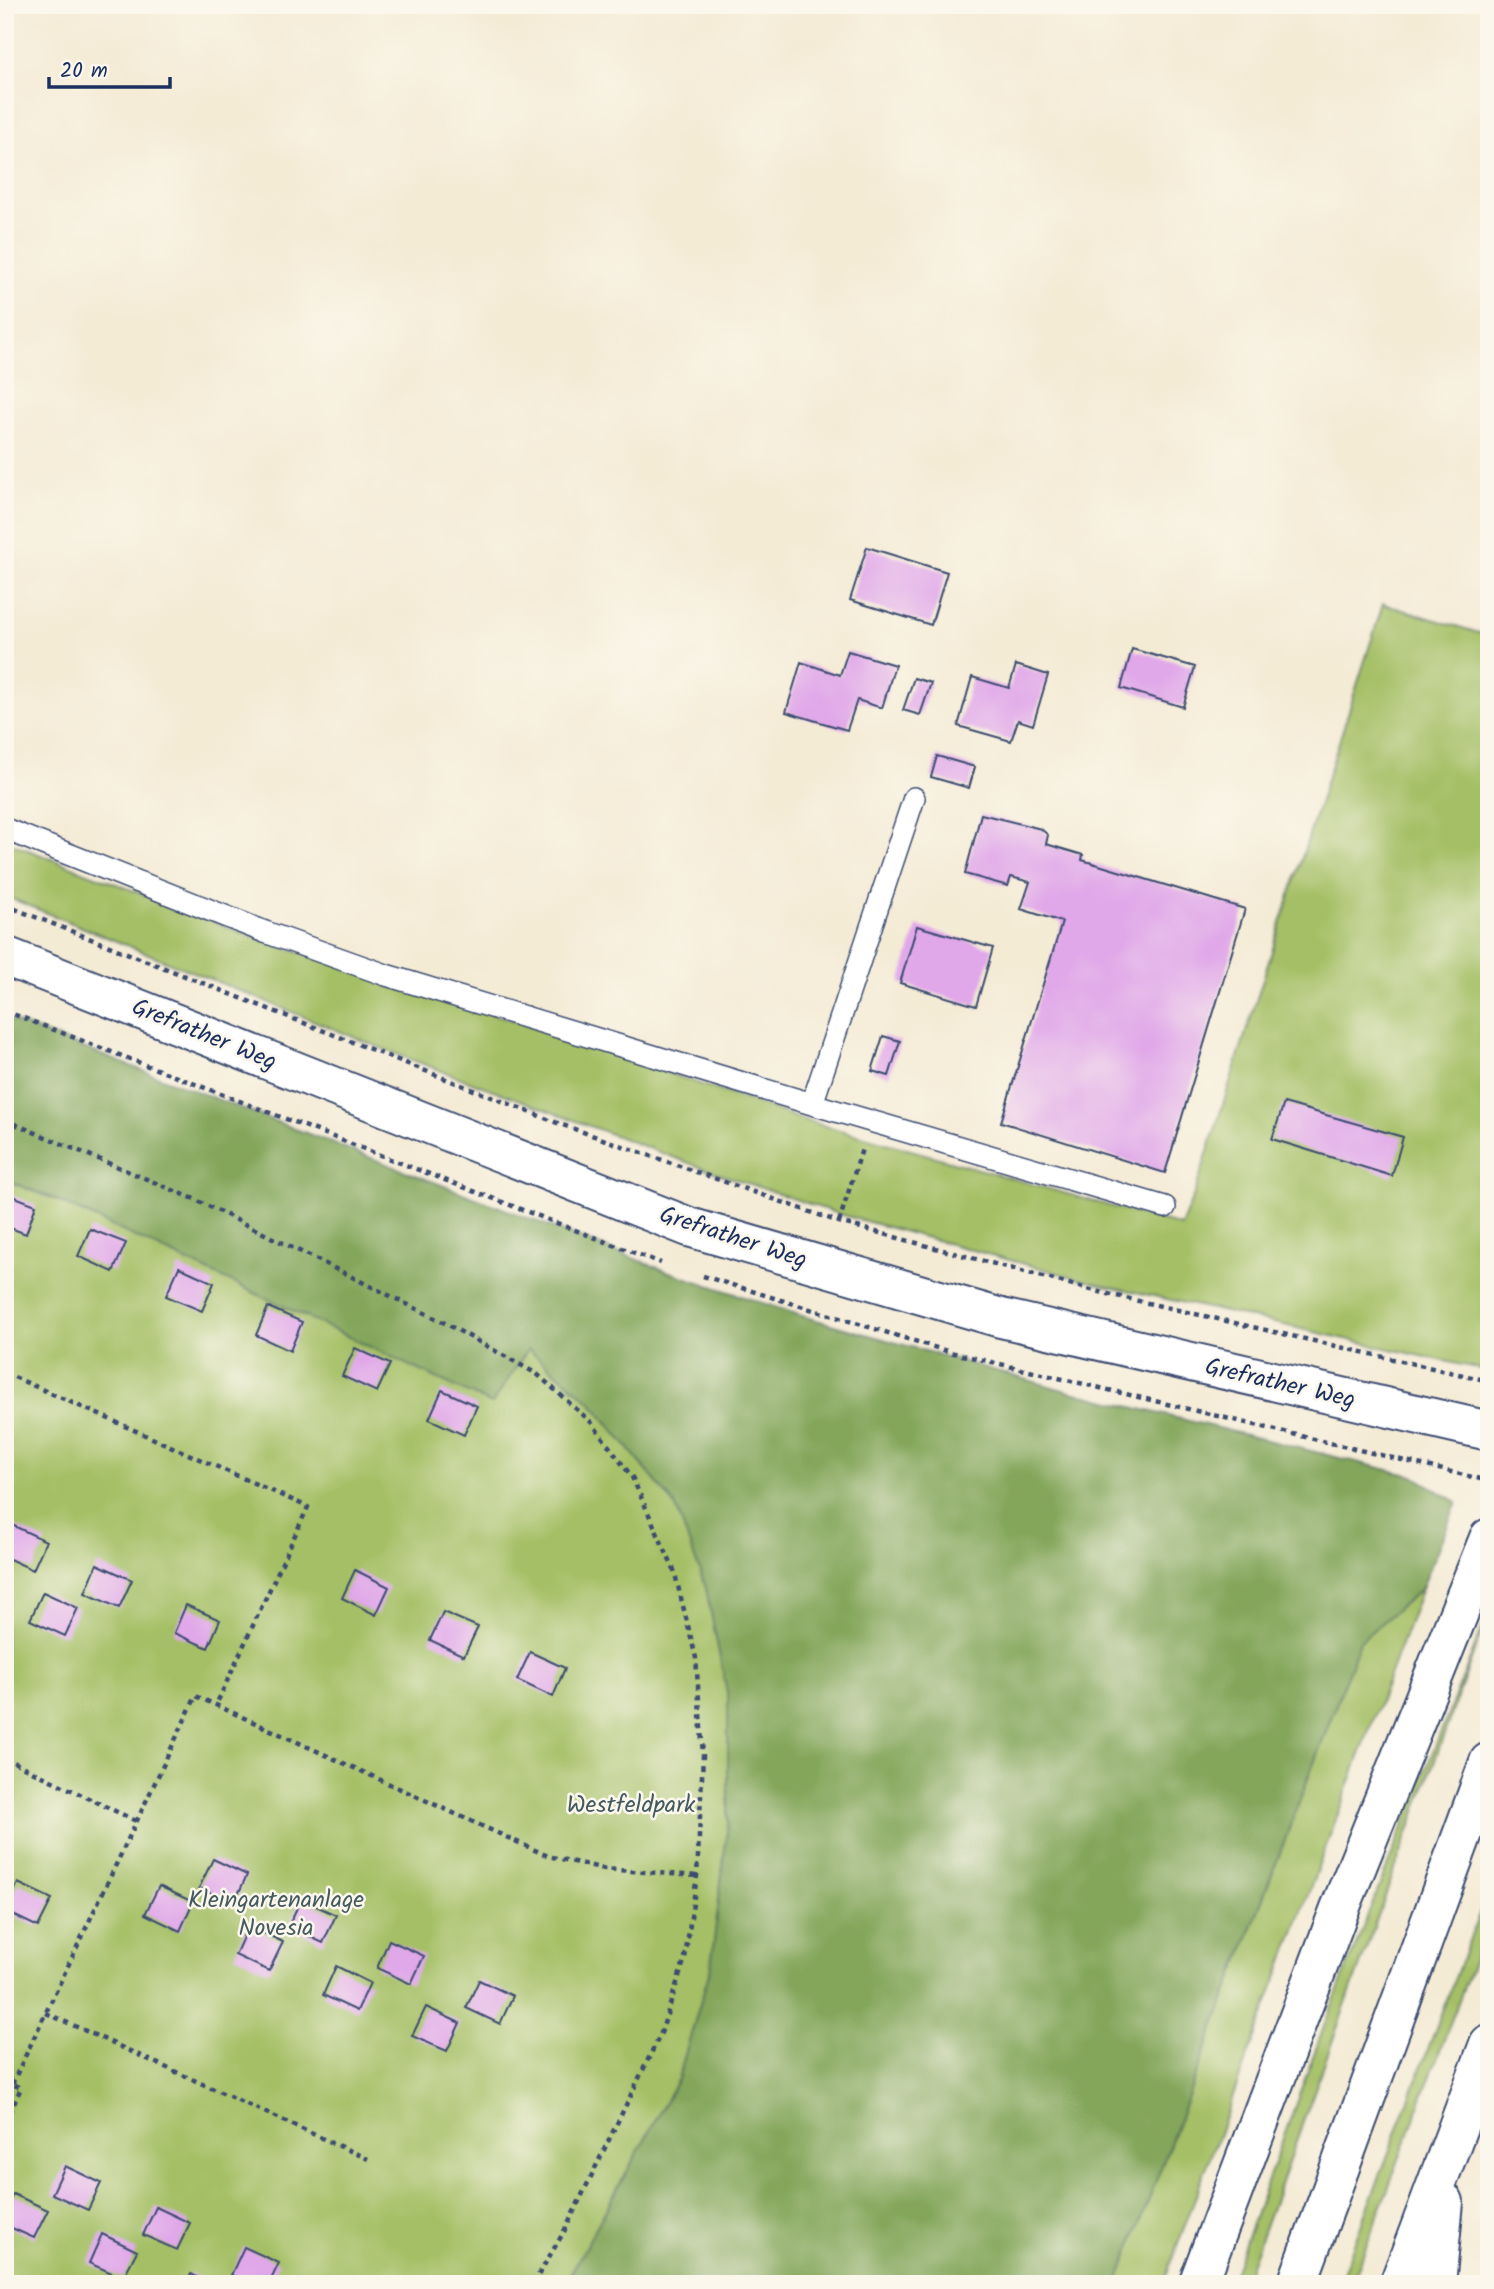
<svg xmlns="http://www.w3.org/2000/svg" width="1494" height="2289" font-family="Kalam,sans-serif">
	<style>
		.green { fill: #a4bf65; stroke: #607762; stroke-width: 2 }
		.forest { fill: #83a65a; stroke: #4f6a5c; stroke-width: 2 }
		.building { fill: #e0a7e9 }
		.lines { fill: none; stroke-linecap: round; stroke-linejoin: round }
		.service-casing { stroke: #3c4b70; stroke-width: 24 }
		.secondary-casing { stroke: #3c4b70; stroke-width: 42 }
		.motorway-casing { stroke: #3c4b70; stroke-width: 42 }
		.path { stroke: #3c4b70; stroke-width: 4.5; stroke-dasharray: 5 5; stroke-linecap: butt }
		.service { stroke: #fff; stroke-width: 21 }
		.secondary { stroke: #fff; stroke-width: 38 }
		.motorway { stroke: #fff; stroke-width: 38 }
		.labels { text-anchor: middle; dominant-baseline: central; stroke-width: 5; stroke-linejoin: round; paint-order: stroke }
		.street-label { font-size: 24px; fill: #1b2f5e; stroke: #fbf7ec }
		.park-label { font-size: 24px; fill: #445a60; stroke: #fbf7ec }
	</style>
	<rect width="100%" height="100%" fill="#fbf7ec"/>
	<filter id="ink" filterUnits="userSpaceOnUse"><feTurbulence type="fractalNoise" baseFrequency=".0143" numOctaves="2"/><feDisplacementMap in="SourceGraphic" scale="14" xChannelSelector="R" yChannelSelector="G"/><feConvolveMatrix kernelMatrix="1 2 1 2 8 2 1 2 1" color-interpolation-filters="sRGB"/></filter>
	<filter id="wash" filterUnits="userSpaceOnUse"><feTurbulence type="fractalNoise" baseFrequency=".00686" numOctaves="4" result="noise"/><feDisplacementMap in="SourceGraphic" scale="28" xChannelSelector="R" yChannelSelector="G"/><feGaussianBlur stdDeviation="1.57" result="paint"/><feColorMatrix in="noise" values="0 0 0 0 0 0 0 0 0 0 0 0 0 0 0 0 0 1.4 0 .05"/><feComposite in="paint" operator="in"/></filter>
	<g filter="url(#wash)">
		<rect width="100%" height="100%" fill="#f4ebd5"/>
		<path class="green" d="M1383 604 1489 636V1371L1095 1283 839 1214 705 1169 391 1052 5 896V841L264 941 541 1029 804 1120 1181 1226 1195 1192Z
			M5 1180 52 1198 492 1404 528 1349 590 1401 675 1505 706 1588 728 1697V1824L711 1967 678 2079 565 2284H5Z
			M1422 1588 1163 2284H1117L1360 1641Z
			M1489 1611 1244 2284H1230L1329 2013Z
			M1489 1888V1920L1352 2284H1339Z"/>
		<path class="forest" d="M5 1018 672 1273 802 1316 1067 1391 1413 1476 1457 1502 1422 1588 1360 1641 1117 2284H565L678 2079 711 1967 728 1824V1697L706 1588 675 1505 590 1401 528 1349 492 1404 52 1198 5 1180Z"/>
		<g id="blocks">
			<path class="building" d="M867 547 947 572 931 625 850 600Z
				M1132 649 1195 667 1183 707 1121 688Z
				M848 651 895 665 882 708 857 700 847 730 786 712 801 662 840 675Z
				M1016 665 1048 675 1033 725 1018 720 1011 741 958 726 972 677 1009 688Z
				M914 678 931 683 920 715 903 710Z
				M937 756 975 767 969 788 931 777Z
				M981 814 1041 829 1048 835 1046 844 1083 855 1082 860 1245 909 1165 1173 1001 1122 1062 922 1021 909 1030 882 1011 877 1008 886 965 874Z
				M917 926 993 948 976 1006 900 983Z
				M883 1036 900 1041 889 1076 872 1071Z
				M1284 1103 1403 1137 1392 1176 1272 1139Z
				M5 1193 36 1205 26 1234 5 1226Z
				M90 1229 126 1243 113 1272 78 1256Z
				M179 1267 214 1283 202 1311 166 1296Z
				M268 1307 302 1322 290 1351 256 1335Z
				M355 1348 390 1364 377 1392 342 1376Z
				M442 1390 477 1406 464 1435 429 1419Z
				M12 1525 46 1541 33 1570 5 1557V1540Z
				M97 1564 132 1580 119 1608 85 1593Z
				M355 1570 389 1587 376 1615 342 1598Z
				M43 1592 78 1608 65 1636 30 1620Z
				M186 1605 220 1620 208 1648 174 1633Z
				M443 1612 478 1627 464 1656 430 1640Z
				M530 1652 565 1668 553 1697 517 1680Z
				M213 1859 247 1875 234 1903 199 1888Z
				M18 1883 52 1899 38 1927 5 1911Z
				M159 1886 193 1902 180 1931 145 1914Z
				M301 1899 336 1915 323 1943 288 1927Z
				M248 1926 283 1942 269 1971 235 1955Z
				M389 1940 424 1956 411 1984 377 1968Z
				M336 1966 370 1983 357 2011 323 1995Z
				M479 1980 513 1996 500 2024 466 2008Z
				M426 2007 460 2023 447 2051 412 2036Z
				M65 2166 101 2183 88 2210 52 2194Z
				M13 2194 48 2210 34 2238 5 2225V2210Z
				M156 2207 190 2223 177 2250 143 2235Z
				M102 2234 137 2251 123 2278 89 2263Z
				M244 2247 279 2263 269 2284H251L231 2275Z
				M191 2274 210 2284H186Z"/>
		</g>
	</g>
	<g filter="url(#ink)">
		<use href="#blocks" fill-opacity="0" stroke="#3c4b70" stroke-width="2"/>
		<g class="lines">
			<g class="service-casing">
				<path id="service" d="M5 829 265 932 386 975 812 1104 914 798
					M812 1104 1165 1207"/>
			</g>
			<g class="secondary-casing">
				<path id="secondary" d="M5 956 689 1227 1001 1318 1489 1431"/>
			</g>
			<g class="motorway-casing">
				<path id="motorway" d="M1198 2284 1339 1911 1489 1538
					M1297 2284 1489 1762
					M1399 2284 1489 2044
					M1436 2284 1444 2202"/>
			</g>
			<path class="path" d="M5 905 560 1124 839 1222 1095 1291 1489 1381
				M5 1011 661 1263
				M5 1120 192 1198 443 1322 537 1374 591 1422 632 1477 674 1570 696 1658 703 1756 697 1876 685 1958 661 2033 565 2230 533 2284
				M839 1222 862 1149
				M703 1276 950 1352 1489 1481
				M5 1373 308 1507 216 1705
				M5 1758 136 1821
				M46 2013 368 2159
				M5 2081 21 2088 5 2122
				M12 2084 196 1696 548 1856 605 1869 697 1876"/>
			<use href="#service" class="service"/>
			<use href="#secondary" class="secondary"/>
			<use href="#motorway" class="motorway"/>
		</g>
	</g>
	<g class="labels">
		<g class="street-label">
			<text transform="translate(204 1035) rotate(22)">Grefrather Weg</text>
			<text transform="translate(733 1238) rotate(18)">Grefrather Weg</text>
			<text transform="translate(1280 1384) rotate(13)">Grefrather Weg</text>
		</g>
		<g class="park-label">
			<text x="631" y="1805">Westfeldpark</text>
			<text x="276" y="1900">Kleingartenanlage<tspan x="276" dy="28">Novesia</tspan></text>
		</g>
	</g>
	<rect width="1494" height="2289" fill="none" stroke="#fbf7ec" stroke-width="28"/>
	<path d="M49 77v10h121v-10" fill="none" stroke="#1b2f5e" stroke-width="3.5"/>
	<text x="60" y="77" font-size="21" fill="#1b2f5e" stroke="#fbf7ec" stroke-width="5" paint-order="stroke">20 m</text>
</svg>
